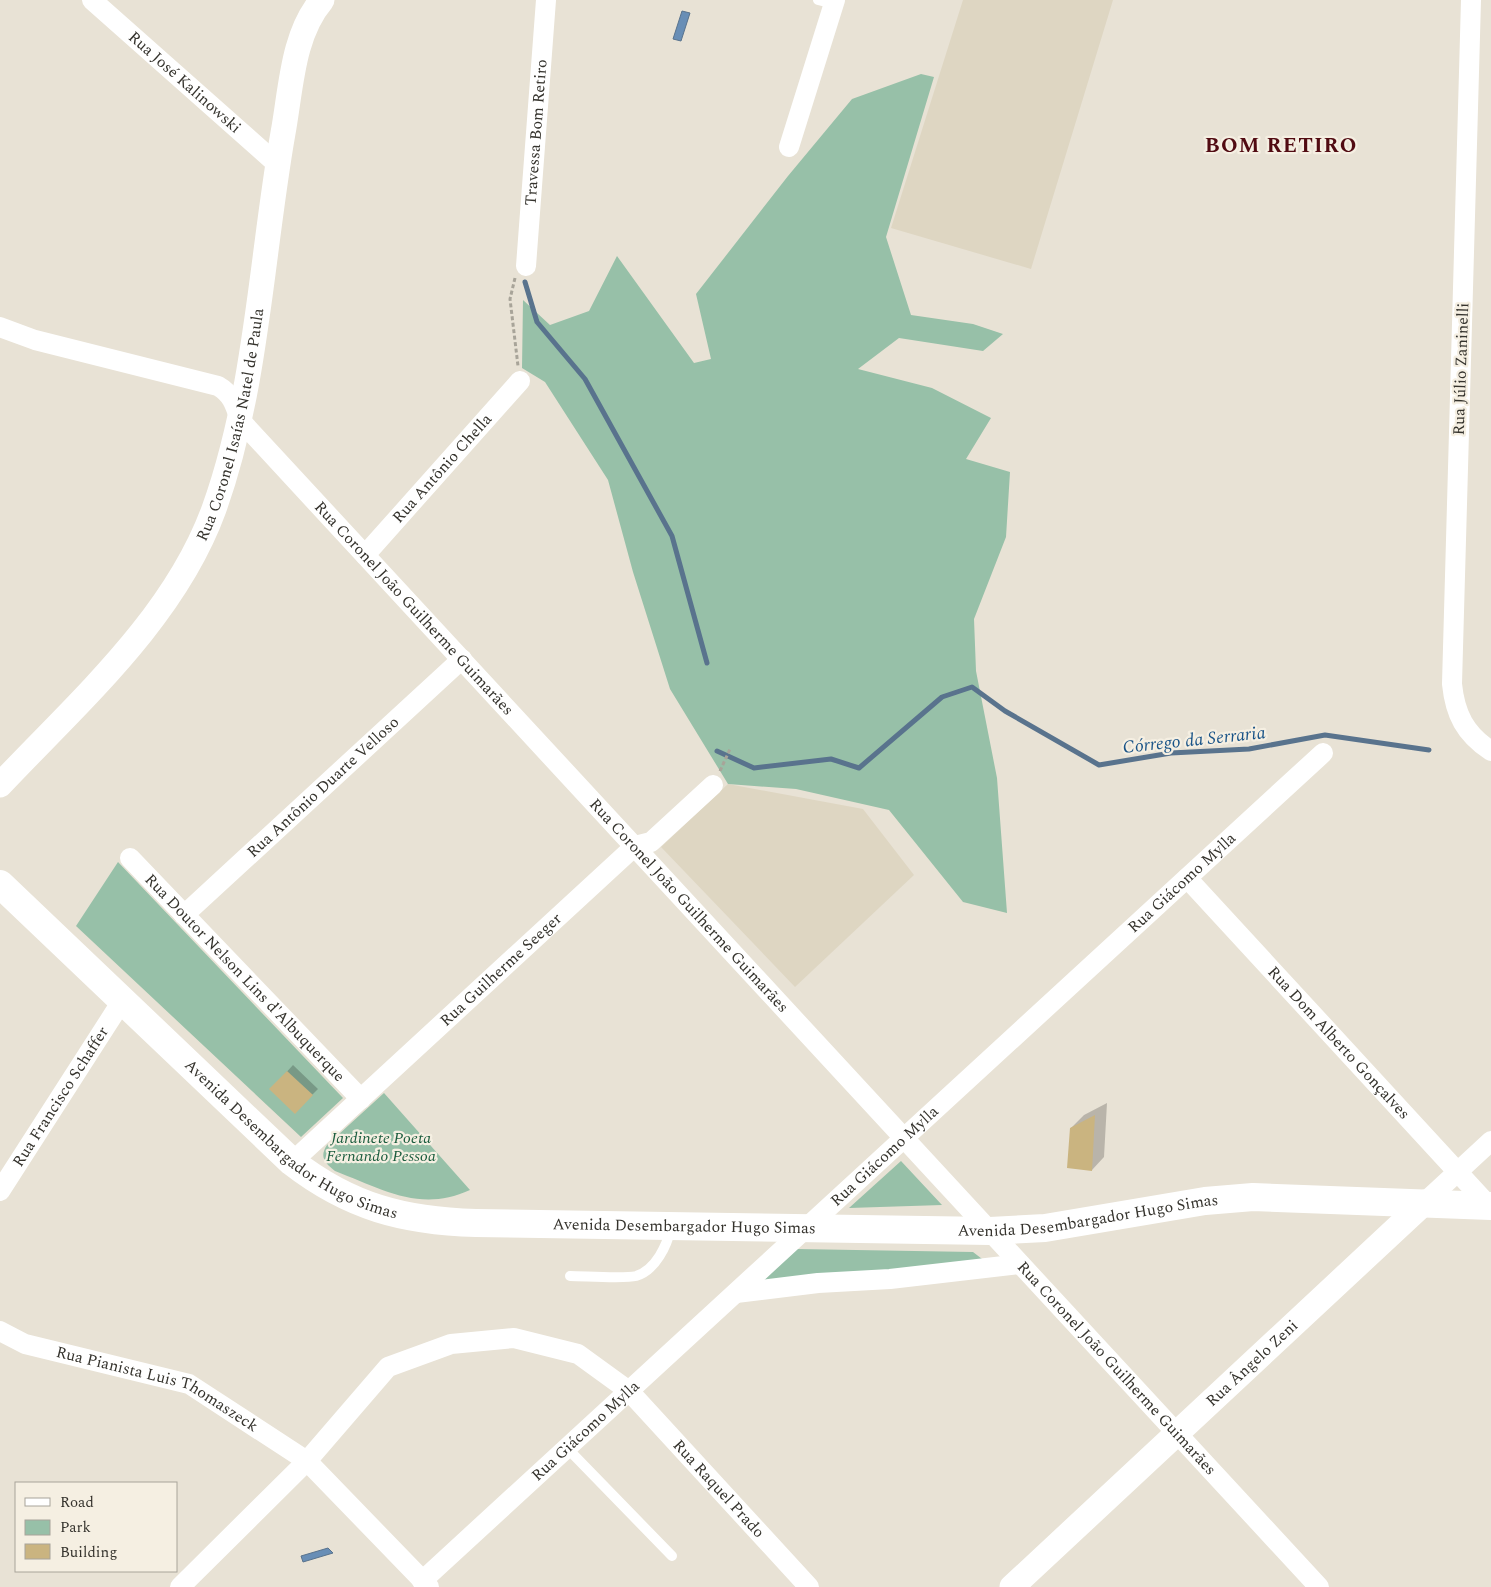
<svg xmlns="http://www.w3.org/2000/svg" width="1491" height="1587" font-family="Spectral,serif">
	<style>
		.built { fill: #ded6c2 }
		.green { fill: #97c0a8 }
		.water { fill: #688eb6; stroke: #59738d }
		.shadow { fill: #0003 }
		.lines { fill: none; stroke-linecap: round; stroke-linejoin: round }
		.stream { stroke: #59738d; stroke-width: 5 }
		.building { fill: #cab480 }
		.path { stroke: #a8a499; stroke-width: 3; stroke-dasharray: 4 2.5; stroke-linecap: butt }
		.service { stroke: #fff; stroke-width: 10 }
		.minor { stroke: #fff; stroke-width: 20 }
		.tertiary { stroke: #fff; stroke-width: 25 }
		.secondary { stroke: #fff; stroke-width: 28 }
		.labels { text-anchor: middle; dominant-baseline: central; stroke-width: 4.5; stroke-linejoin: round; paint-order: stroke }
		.street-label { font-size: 16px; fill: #35332d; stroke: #f5efe2 }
		.park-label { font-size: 16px; font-style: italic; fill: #1a5c3d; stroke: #f5efe2 }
		.water-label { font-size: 18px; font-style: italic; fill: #195387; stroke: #f5efe2 }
		.district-label { font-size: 21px; font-weight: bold; letter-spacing: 1px; fill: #510b12; stroke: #f5efe2 }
	</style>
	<rect width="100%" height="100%" fill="#e8e2d5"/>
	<path class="built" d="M963 0H1113L1031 269 891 228Z
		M728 784 863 809 914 875 795 987 661 847Z"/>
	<path class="green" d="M921 74 934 77 886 237 911 315 973 324 1003 334 983 351 899 338 858 369 932 388 991 418 966 459 1010 472 1006 537 974 619 976 671 997 778 1007 913 963 902 889 810 796 789 728 784 670 689 633 572 608 480 545 382 522 368 523 300 550 325 589 311 617 256 694 363 711 359 696 294 788 176 852 99Z
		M118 862 343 1098 301 1137 76 926Z
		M384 1093 470 1190C420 1213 382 1189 335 1171 325 1163 319 1157 327 1145Z
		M901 1161 942 1205 849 1208Z
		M797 1249 973 1252 986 1262 760 1283Z"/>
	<path class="water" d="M682 11 690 13 681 41 673 39Z
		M328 1548 333 1553 303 1562 301 1556Z"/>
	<path class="shadow" d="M293 1065 318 1089 295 1112 271 1089Z
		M1107 1103 1104 1157 1092 1170 1071 1128 1084 1115Z"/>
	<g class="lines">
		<path class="stream" d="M525 282 537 322 585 379 672 536 707 663
			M717 751 754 768 831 759 859 768 942 697 972 687 1005 711 1099 765 1171 753 1249 749 1325 735 1429 750"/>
	</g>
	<path class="building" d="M287 1071 313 1095 295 1114 269 1089Z
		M1095 1115 1092 1171 1067 1168 1070 1128Z"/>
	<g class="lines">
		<path class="path" d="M515 278 510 299 518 366
			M720 771 730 749"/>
		<path class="service" d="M818 0 834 4
			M570 1276C584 1276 624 1279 636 1276 656 1270 667 1245 671 1228
			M567 1448 672 1556"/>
		<g class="minor">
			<path id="s1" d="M92 0 278 165"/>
			<path d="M1471 0 1452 684C1455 714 1465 734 1491 751"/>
			<path d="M789 147 835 0"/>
			<path id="s2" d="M526 266 546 0"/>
			<path id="s3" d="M0 327 35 340 218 386C232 394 235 405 240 420L1319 1587"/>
			<path id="s4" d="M365 555 520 381"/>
			<path id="s5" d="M130 858 361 1099"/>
			<path id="s6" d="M1187 878 1489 1206"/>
			<path id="s7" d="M184 915 462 659"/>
			<path id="s8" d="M292 1162 635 846 651 842 713 785"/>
			<path id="s9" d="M0 1191 122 1001"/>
			<path d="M1425 1202 1491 1141"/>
			<path d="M736 1293 818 1283 890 1279 1020 1264"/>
			<path id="s10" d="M0 1331 25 1344 189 1384 307 1461 429 1587"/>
			<path id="s11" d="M422 1581 1323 753"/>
			<path id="s12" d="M180 1587 307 1461 388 1367 451 1344 514 1338 578 1354 629 1391 809 1587"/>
		</g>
		<g class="tertiary">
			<path id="s13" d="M0 785C78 702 174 619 214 509 257 389 261 258 283 133 291 90 292 35 322 0"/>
			<path id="s14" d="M1012 1587 1425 1202"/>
		</g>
		<path class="secondary" id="s15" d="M0 884 292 1162C350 1207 404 1221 476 1223L990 1231 1045 1228 1205 1201 1253 1197 1491 1206"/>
	</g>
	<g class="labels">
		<g class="street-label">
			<text stroke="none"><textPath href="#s1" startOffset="124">Rua José Kalinowski</textPath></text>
			<text stroke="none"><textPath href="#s2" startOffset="134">Travessa Bom Retiro</textPath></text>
			<text transform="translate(1461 369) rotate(-88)">Rua Júlio Zaninelli</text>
			<text stroke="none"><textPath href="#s13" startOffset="438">Rua Coronel Isaías Natel de Paula</textPath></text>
			<text stroke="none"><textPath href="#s4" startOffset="116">Rua Antônio Chella</textPath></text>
			<text stroke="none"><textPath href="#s3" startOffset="524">Rua Coronel João Guilherme Guimarães</textPath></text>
			<text stroke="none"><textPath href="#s7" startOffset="189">Rua Antônio Duarte Velloso</textPath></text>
			<text stroke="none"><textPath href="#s11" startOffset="1032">Rua Giácomo Mylla</textPath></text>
			<text stroke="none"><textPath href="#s3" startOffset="929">Rua Coronel João Guilherme Guimarães</textPath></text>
			<text stroke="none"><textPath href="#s8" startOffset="284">Rua Guilherme Seeger</textPath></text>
			<text stroke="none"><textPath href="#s5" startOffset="166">Rua Doutor Nelson Lins d'Albuquerque</textPath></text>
			<text stroke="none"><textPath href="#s6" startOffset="224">Rua Dom Alberto Gonçalves</textPath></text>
			<text stroke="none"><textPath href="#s9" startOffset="112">Rua Francisco Schaffer</textPath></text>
			<text stroke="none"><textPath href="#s15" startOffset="390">Avenida Desembargador Hugo Simas</textPath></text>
			<text stroke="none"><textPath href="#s11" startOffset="628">Rua Giácomo Mylla</textPath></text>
			<text stroke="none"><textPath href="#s15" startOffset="1214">Avenida Desembargador Hugo Simas</textPath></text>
			<text stroke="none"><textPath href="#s15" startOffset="809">Avenida Desembargador Hugo Simas</textPath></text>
			<text stroke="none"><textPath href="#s14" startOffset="328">Rua Ângelo Zeni</textPath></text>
			<text stroke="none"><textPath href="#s3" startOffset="1559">Rua Coronel João Guilherme Guimarães</textPath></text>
			<text stroke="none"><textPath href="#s10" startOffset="169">Rua Pianista Luis Thomaszeck</textPath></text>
			<text stroke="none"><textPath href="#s11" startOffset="222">Rua Giácomo Mylla</textPath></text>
			<text stroke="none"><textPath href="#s12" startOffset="695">Rua Raquel Prado</textPath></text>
		</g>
		<g class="park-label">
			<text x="381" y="1138">Jardinete Poeta<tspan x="381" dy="18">Fernando Pessoa</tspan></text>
		</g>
		<g class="water-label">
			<text transform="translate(1194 740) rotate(-6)">Córrego da Serraria</text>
		</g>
		<g class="district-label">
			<text x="1281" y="146">BOM RETIRO</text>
		</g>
	</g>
	<rect x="15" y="1482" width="162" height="90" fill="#f5efe2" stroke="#a8a49a"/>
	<rect x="25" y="1498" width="25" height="8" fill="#ffffff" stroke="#a8a49a"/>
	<text x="60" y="1507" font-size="15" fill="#35332d">Road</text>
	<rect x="25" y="1520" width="25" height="15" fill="#97c0a8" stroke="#a8a49a"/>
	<text x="60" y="1532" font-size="15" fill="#35332d">Park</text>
	<rect x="25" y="1544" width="25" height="15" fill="#cab480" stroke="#a8a49a"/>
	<text x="60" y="1557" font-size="15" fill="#35332d">Building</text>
</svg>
